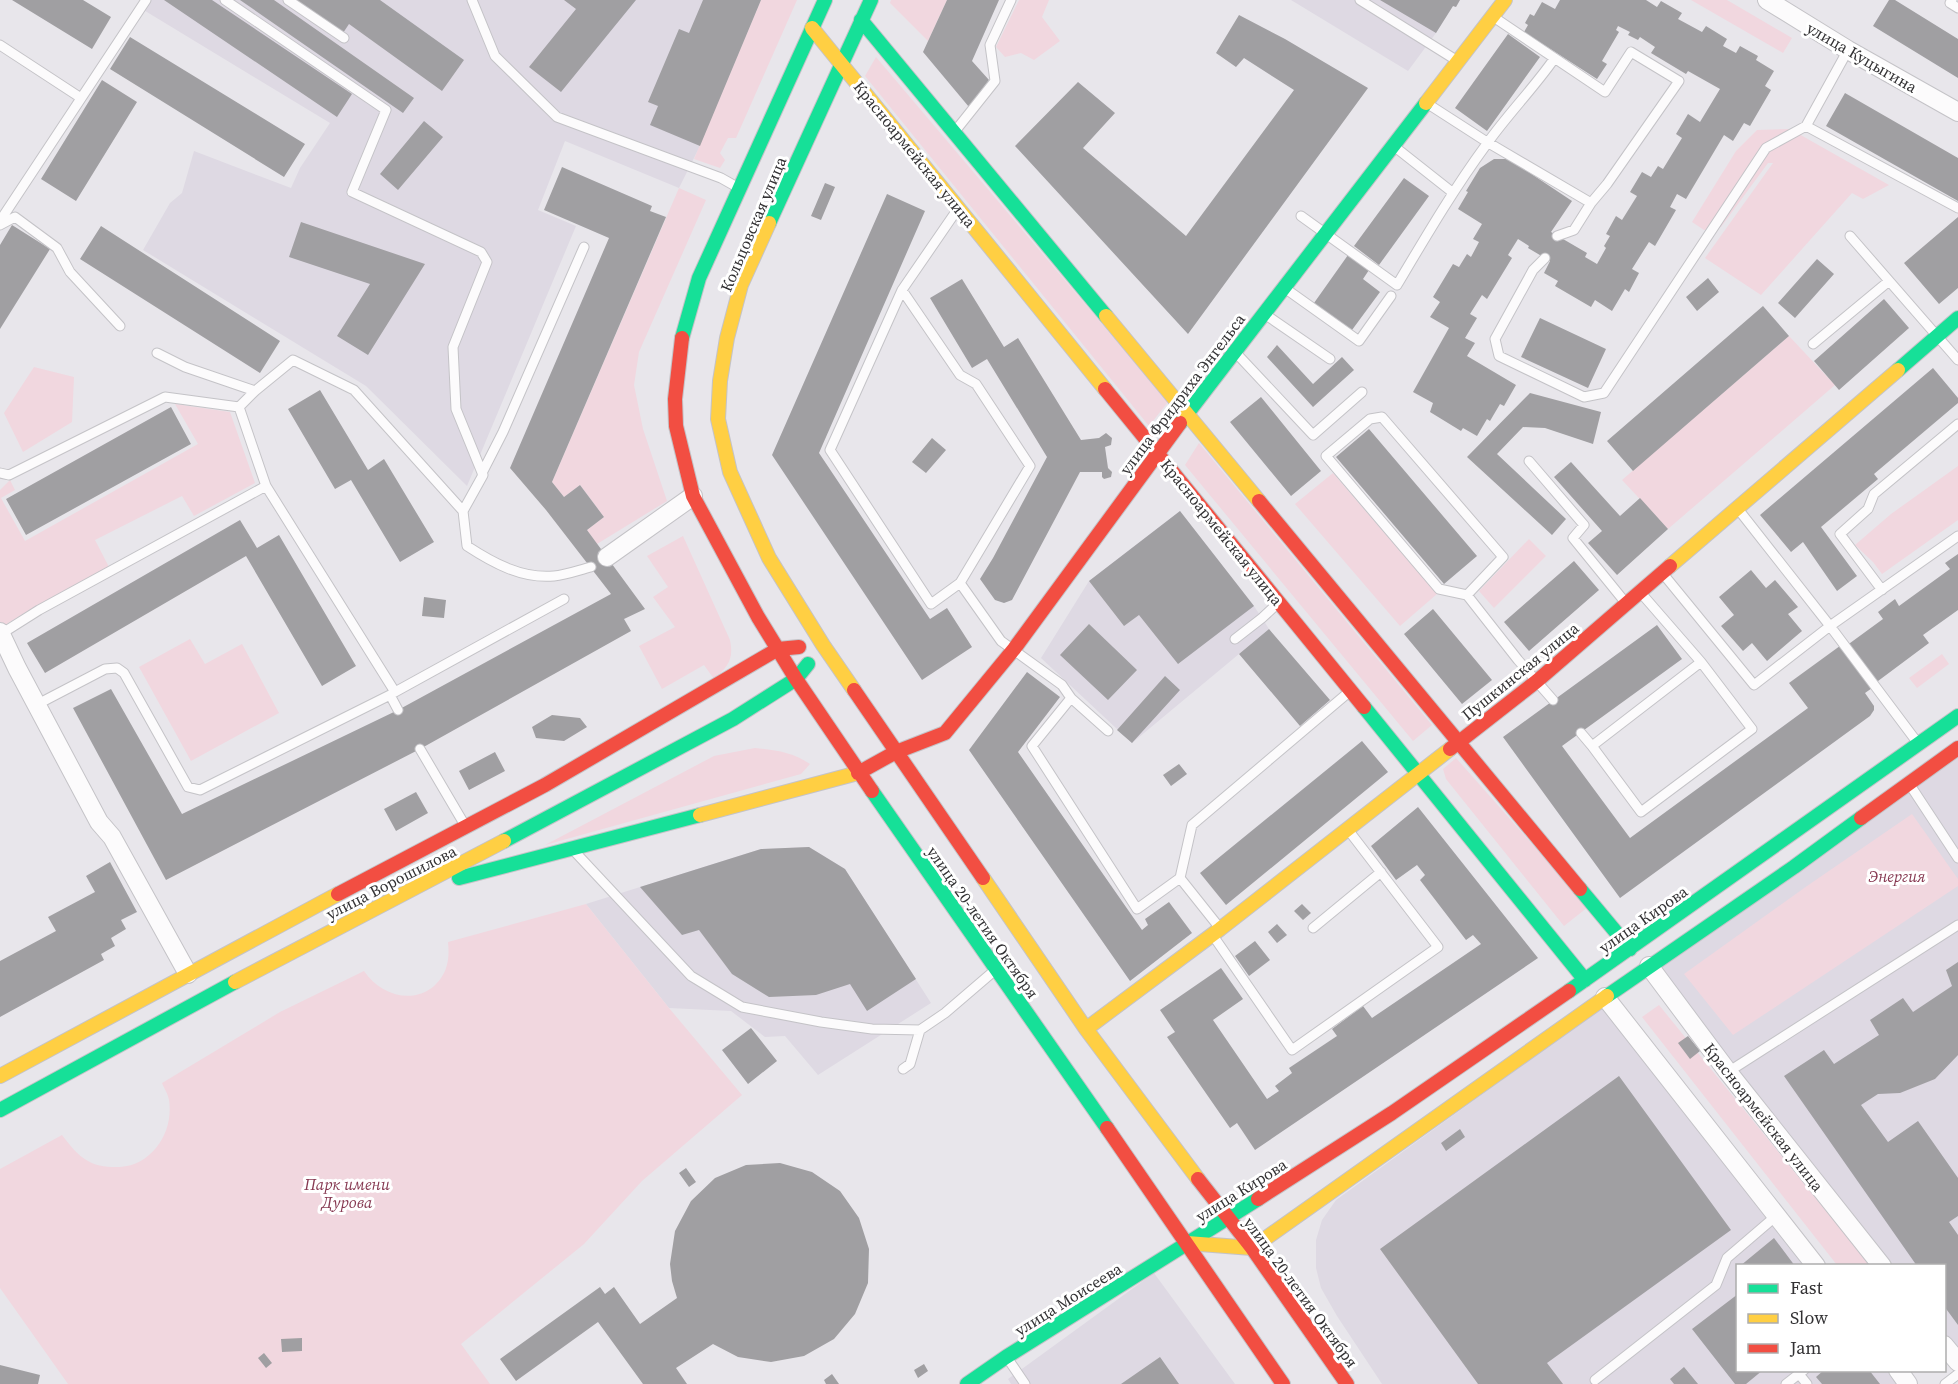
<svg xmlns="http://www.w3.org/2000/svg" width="1958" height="1384" font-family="'Source Serif 4',serif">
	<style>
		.built { fill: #ded9e3 }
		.green { fill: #f1d7df }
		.building { fill: #a09fa2 }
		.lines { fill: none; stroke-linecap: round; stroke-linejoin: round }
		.lane-casing { stroke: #c4c3c7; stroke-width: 11 }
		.street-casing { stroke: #c4c3c7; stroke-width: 20 }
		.fast-casing { stroke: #c4c3c7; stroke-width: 16 }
		.slow-casing { stroke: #c4c3c7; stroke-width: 16 }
		.jam-casing { stroke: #c4c3c7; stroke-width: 16 }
		.lane { stroke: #fcfbfc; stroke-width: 9 }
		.street { stroke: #fcfbfc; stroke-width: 18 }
		.fast { stroke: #16e098; stroke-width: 14 }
		.slow { stroke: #ffcf43; stroke-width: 14 }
		.jam { stroke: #f24e42; stroke-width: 14 }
		.labels { text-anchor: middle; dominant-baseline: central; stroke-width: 6; stroke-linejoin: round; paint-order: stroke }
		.street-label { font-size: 16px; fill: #323133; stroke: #fff }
		.park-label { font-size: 16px; font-style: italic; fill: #863851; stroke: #fff }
	</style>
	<rect width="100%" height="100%" fill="#e8e6eb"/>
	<path class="built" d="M141 0H761L700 146 679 188 565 141 538 210 576 226 467 486 366 386 143 250 170 203 182 193 194 151 291 188 300 168 330 123 137 6Z
		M1291 0H1460L1456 7 1453 6 1436 33 1408 71Z
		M1180 511 1254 606 1269 629 1132 743 1041 658 1089 581Z
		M1958 748V1362L1945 1345 1944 1266 1882 1265 1649 966Z
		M809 847 845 869 931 1003 818 1075 785 1036 765 1037 731 1011 669 1008 586 904 761 849Z
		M1606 1005 1809 1265 1738 1266V1370L1891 1371 1902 1384H1382L1337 1316 1321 1288 1316 1268V1240L1322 1220 1336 1200Z
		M1154 1273 1235 1384H1011L1008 1379Z"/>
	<path class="green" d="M761 0H797L736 138H728L720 153 725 160 720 168 694 159Z
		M891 0H947L928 41 890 3Z
		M1019 0H1049L1042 17 1060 41 1034 60 1021 53 1005 57 996 47Z
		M1691 0H1727L1792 38 1783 53Z
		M876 57 1168 402 1149 426 865 76Z
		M1790 129 1889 185 1863 199 1852 193 1761 295 1705 258 1773 163H1768L1721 227 1704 230 1692 222 1736 151 1757 130Z
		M679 188 706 200 639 352 634 385 643 429 667 501 597 544 587 530 604 517 580 485 564 497 552 482Z
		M1789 336 1835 385 1668 529 1622 480Z
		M34 367 74 377 72 422 23 452 4 413Z
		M175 404 230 412 255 483 194 516 182 496 95 540 109 567 26 612 2 627 0 622V490L10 480 15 490 1 498 25 541 198 444Z
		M1199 443 1432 725 1413 741 1185 465Z
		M1958 466V520L1882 574 1873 562 1855 545 1891 514Z
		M1333 473 1437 594 1400 626 1295 504Z
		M683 536 730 640C734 660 728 666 714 679L704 665 662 689 639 646 675 627 653 597 668 587 647 556Z
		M1529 539 1546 556 1494 608 1479 591Z
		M190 639 205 664 242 644 279 713 191 761 139 667Z
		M1942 654 1949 664 1917 688 1909 678Z
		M755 748C775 750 793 752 810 764L801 774 545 845 714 756Z
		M1456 758 1588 907 1564 926 1446 779 1443 769Z
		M1912 814 1958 879V886L1733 1035 1684 974 1807 886Z
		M586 904 669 1008 742 1095 642 1181 584 1244 461 1344 490 1384H68L0 1288V1169L62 1135C69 1144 77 1155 88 1161 98 1167 109 1167 120 1167 153 1165 174 1131 169 1100 168 1094 164 1088 162 1083L280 1012 364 971C384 1001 428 1007 445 971 449 961 449 952 448 942Z
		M1659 1005 1870 1265H1837L1642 1017Z"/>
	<path class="building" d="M12 0H83L111 17 92 49Z
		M164 0H212L352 94 337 117Z
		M240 0H274L414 98 403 113Z
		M296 0H380L464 60 442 91 349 24 343 33Z
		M564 0H636L561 92 529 67 576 9Z
		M703 0H761L700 146 650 125 658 106 648 102 679 29 689 33Z
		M947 0H999L972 61 989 80 969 107 923 52Z
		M1380 0H1460L1456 7 1453 6 1436 33Z
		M1560 0H1646L1657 7 1661 1 1682 13 1678 19 1702 32 1706 26 1727 39 1723 46 1736 53 1740 46 1758 56 1756 60 1774 71 1765 86 1771 90 1750 126 1744 123 1733 141 1724 135 1686 199 1677 194 1670 207 1676 210 1655 246 1649 242 1632 269 1639 273 1629 292 1625 289 1612 311 1595 300 1591 307 1555 286 1558 281 1544 273 1550 261 1528 248 1529 246 1518 239 1508 255 1512 258 1487 299 1482 295 1470 314 1477 318 1465 338 1475 343 1467 356 1516 385 1504 406 1500 404 1490 421 1487 419 1477 436 1463 428 1461 431 1430 412 1433 403 1413 392 1449 328 1430 317 1440 302 1433 297 1453 264 1459 267 1467 254 1471 257 1479 242 1473 239 1482 224 1458 209 1468 192 1466 191 1480 168 1494 159H1509L1572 201 1551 232 1587 253 1585 257 1597 264 1606 248 1604 246 1610 236 1606 234 1616 216 1622 220 1637 196 1630 192 1642 172 1651 177 1658 166 1663 169 1682 138 1676 134 1688 114 1700 122 1720 89 1688 71 1686 74 1651 53 1655 47 1640 37 1638 40 1628 35 1630 32 1618 26 1616 30 1619 32 1602 61 1607 64 1597 79 1524 32 1528 25 1525 23 1530 14 1534 16 1542 2 1555 9Z
		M1889 0H1895L1958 39V78L1873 26Z
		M1239 15 1285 39 1368 88 1188 334 1015 146 1078 82 1115 113 1083 148 1186 236 1294 90 1244 58 1236 67 1216 53Z
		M1508 34 1540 57 1487 131 1455 108Z
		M130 37 305 144 284 177 110 69Z
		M102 80 137 102 76 201 41 179Z
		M1845 93 1958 158V201L1826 126Z
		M424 121 443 137 398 190 380 174Z
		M562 167 652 206 650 211 666 217 552 482 564 497 580 485 604 517 587 530 645 609 624 619 631 631 420 749 166 880 73 708 111 689 182 814 398 710 611 594 546 510 510 468 609 238 544 210Z
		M1404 178 1429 196 1379 265 1354 246Z
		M825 183 835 187 821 220 811 216Z
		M887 194 925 211 819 453 930 619 947 608 972 647 922 680 772 455Z
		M1958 217V288L1939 304 1904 263Z
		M301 222 425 264 368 355 337 336 370 284 289 257Z
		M12 225 50 249 0 329V245Z
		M101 226 280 341 260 373 80 259Z
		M1348 255 1369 270 1363 279 1380 292 1352 330 1314 303Z
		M1817 259 1834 274 1795 318 1778 303Z
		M1708 278 1719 292 1697 311 1686 297Z
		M962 279 1004 347 1018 338 1081 440 1099 438 1106 433 1112 438 1111 445 1105 447 1108 468 1112 472 1111 477 1104 479 1102 477V472H1080L1012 600 1004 603 995 600 980 579 993 558 1047 457 987 359 972 368 930 298Z
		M1884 299 1909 328 1839 390 1814 361Z
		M1763 306 1789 336 1633 471 1607 441Z
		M1540 318 1606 349 1588 388 1521 357Z
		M1277 345 1313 384 1342 357 1354 370 1313 407 1267 357Z
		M1933 368 1958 398V403L1874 474 1878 479 1821 527 1857 576 1837 591 1803 542 1791 552 1760 515Z
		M320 390 368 470 384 459 434 542 400 562 351 480 335 489 288 409Z
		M1530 393 1601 412 1593 444 1545 428 1523 427 1497 454 1566 519 1552 535 1467 457Z
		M1261 397 1321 471 1291 496 1230 422Z
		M171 407 191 444 26 535 6 499Z
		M1369 429 1477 556 1444 584 1336 457Z
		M932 438 946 450 926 473 912 462Z
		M1571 462 1620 516 1640 498 1668 529 1617 575 1588 543 1602 531 1554 477Z
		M1180 511 1254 606 1178 664 1139 615 1124 626 1089 581Z
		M240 520 257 548 279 535 356 666 322 686 246 556 45 673 27 643Z
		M1958 554V610L1923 635 1929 643 1874 684 1875 686 1865 693 1874 706V710L1870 716 1620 898 1503 737 1657 625 1682 659 1562 746 1630 838 1808 708 1789 683 1844 643 1846 646 1883 619 1878 612 1895 599 1899 606 1950 569 1945 563Z
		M1574 561 1599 590 1529 651 1504 622Z
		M1751 570 1766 588 1775 580 1798 607 1788 614 1802 631 1767 661 1752 643 1743 651 1721 626 1734 615 1719 597Z
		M424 597 446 600 444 618 422 616Z
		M1433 609 1492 680 1462 704 1404 634Z
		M1089 624 1137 670 1108 700 1060 655Z
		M1269 629 1330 700 1300 726 1239 654Z
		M1027 672 1060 697 1018 752 1142 930 1148 925 1145 919 1169 902 1192 933 1130 981 969 750Z
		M1165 676 1180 690 1132 743 1117 730Z
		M552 715 580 718 587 727 564 741 536 738 532 727Z
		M1362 741 1388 772 1226 905 1200 873Z
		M495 752 505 771 469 790 459 771Z
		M1179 764 1187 774 1171 786 1163 775Z
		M416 792 428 813 396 831 384 809Z
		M1418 807 1538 958 1255 1150 1237 1123 1230 1128 1167 1037 1175 1032 1160 1010 1221 968 1243 999 1213 1020 1267 1099 1279 1091 1275 1086 1292 1073 1289 1068 1337 1036 1332 1029 1363 1006 1372 1018 1481 944 1473 935 1466 940 1420 880 1425 875 1417 865 1396 880 1371 846Z
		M809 847 845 869 916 979 867 1011 850 984 816 995 769 997 732 974 699 930 682 935 640 887 761 849Z
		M110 862 137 912 121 920 126 929 111 938 115 946 101 954 104 960 0 1017V961L56 931 48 917 95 892 86 876Z
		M1302 904 1311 913 1303 920 1294 911Z
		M1277 924 1287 935 1277 943 1268 932Z
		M1255 941 1270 960 1249 976 1235 956Z
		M1958 962V1055L1935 1079 1900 1093 1878 1094 1861 1105 1888 1142 1918 1121 1958 1178V1216L1949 1222 1958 1235V1325L1944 1306V1266H1917L1784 1076 1824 1050 1834 1064 1879 1035 1870 1020 1903 998 1913 1012 1952 986 1946 970Z
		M751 1028 777 1061 748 1084 722 1050Z
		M1688 1036 1700 1051 1690 1059 1678 1043Z
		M1619 1076 1731 1230 1547 1363 1563 1384H1478L1380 1249Z
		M1460 1129 1465 1137 1446 1151 1441 1143Z
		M780 1163 812 1172 840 1191 859 1218 869 1249 868 1283 855 1314 834 1339 804 1356 771 1362 738 1357 713 1344 676 1368 687 1384H643L598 1322 516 1381 500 1359 600 1287 605 1294 614 1287 640 1324 677 1298 672 1281 670 1264 675 1231 691 1201 715 1178 746 1165Z
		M686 1168 696 1182 689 1187 679 1173Z
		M1774 1238 1795 1266H1740Z
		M1738 1294V1370H1763L1746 1384H1735L1692 1329Z
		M302 1338V1351L282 1352 281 1339Z
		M264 1353 272 1363 266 1368 258 1358Z
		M1160 1357 1179 1384H1121Z
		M924 1364 928 1371 918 1378 914 1370Z
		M0 1365 40 1375 38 1384H0Z
		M1684 1367 1698 1384H1674L1670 1379Z
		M1824 1370H1869L1880 1384H1822L1816 1377Z
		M832 1374 839 1384H826L824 1380Z"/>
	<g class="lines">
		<g class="lane-casing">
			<path id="lane" d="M225 0 386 110 352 192 481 252 487 262 453 347 456 409 483 475 463 511
				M288 0 344 38
				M472 0 495 56 557 117 721 178 737 187
				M1360 0 1456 60
				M1952 0 1950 3 1958 8
				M0 45 81 98
				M1428 104 1487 142 1591 203 1607 184 1679 81 1631 52 1605 92 1495 18
				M1806 126 1958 208
				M956 130 995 81 990 45 1011 0
				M1395 147 1452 192
				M1301 216 1397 285C1425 238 1453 190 1486 145 1507 115 1533 89 1554 59
				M0 221 146 0
				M0 225 15 217 57 248 70 272 120 326
				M1557 236 1574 230 1591 203
				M1850 236 1958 360
				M1545 258 1533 270 1495 339 1499 356 1584 397 1604 393 1766 148 1806 126 1848 50
				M1286 289 1359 341 1391 296
				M902 290 960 375 976 384 1030 466 960 583 931 604 830 450 902 290 957 210
				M1266 315 1330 359
				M1813 344 1889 281
				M157 353 185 367 255 391
				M1237 354 1313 435 1362 392
				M239 407 255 391 293 360 354 390 463 511 467 546C493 563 522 579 554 576 566 575 579 570 591 567
				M239 407 266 486 395 692 390 695 398 710
				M1529 461 1584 525 1573 538 1625 602
				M0 473 9 475 165 397 239 407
				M482 473 503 432 584 247
				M1664 575 1754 685 1830 626 1738 509
				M960 583 1001 641 1062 685 1071 698 1032 746 1137 909 1180 878 1219 927
				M1882 590 1840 534 1868 509 1874 494 1958 424
				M1467 595 1503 557 1382 417 1370 419 1326 456 1439 589 1467 595 1518 660 1553 700
				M1 634 39 610 266 486
				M1235 639 1262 618 1277 604
				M395 692 564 599
				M1071 698 1108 731
				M36 705 105 669 117 668 124 673 188 787 200 790 390 695
				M1581 733 1592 746 1701 662 1641 593
				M1917 742 1830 626 1958 536
				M1592 746 1641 812 1752 729 1701 662
				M420 749 463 822
				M1910 785 1958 858
				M576 853 691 976 742 1007 821 1022 872 1029 920 1030 945 1013 994 971
				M1180 878 1192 825 1349 692
				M1313 928 1381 872
				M1214 937 1292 1050 1438 947 1349 831
				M903 1069 910 1064 920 1030
				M1728 1072 1958 925
				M1008 1359 1025 1384
				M1799 1374 1807 1384
				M1595 1380 1716 1285 1727 1258 1776 1216
				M1786 1384 1804 1370
				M1945 1384 1958 1374"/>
		</g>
		<g class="street-casing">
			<path id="street" d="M1767 0 1848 50 1958 112
				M607 557 693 496
				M0 632 17 668 99 822 112 837 188 974
				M1649 966 1728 1072 1882 1266
				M1605 997 1816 1266
				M1944 1345 1958 1362
				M1898 1370 1908 1384"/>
		</g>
		<g class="fast-casing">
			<path id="fast" d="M861 20 1106 316
				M769 223 871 0
				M682 338 699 278 825 0
				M1898 370 1958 318
				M1180 423 1426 103
				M1364 707 1585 980
				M872 791 1107 1128
				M504 841 733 719 796 679 808 664
				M459 878 700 815
				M1580 889 1630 949
				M1569 991 1958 716
				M1607 996 1794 867 1861 818
				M0 1110 235 982
				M967 1384 1006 1357 1258 1199"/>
		</g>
		<g class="slow-casing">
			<path id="slow" d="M812 28 1105 389
				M1426 103 1505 0
				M769 223 741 285 727 338 720 381 718 419 730 472 769 558 823 645 854 690
				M1106 316 1259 501
				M1670 566 1898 370
				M700 815 858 773
				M983 878 1086 1029 1198 1179
				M235 982 504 841
				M1086 1029 1220 929 1450 749
				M0 1076 338 894
				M1187 1243 1252 1248 1607 996"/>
		</g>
		<g class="jam-casing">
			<path id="jam" d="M682 338 675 399 676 426 693 496 758 617 796 679 872 791
				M1105 389 1364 707
				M1259 501 1580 889
				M854 690 983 878
				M1450 749 1537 681 1670 566
				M858 773 896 752 945 733 1014 649 1180 423
				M1861 818 1958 748
				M338 894 545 785 778 649 799 647
				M1107 1128 1283 1384
				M1198 1179 1252 1248 1347 1384
				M1258 1199 1392 1113 1569 991"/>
		</g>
		<use href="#lane" class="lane"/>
		<use href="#street" class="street"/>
		<use href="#fast" class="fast"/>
		<use href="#slow" class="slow"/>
		<use href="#jam" class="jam"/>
	</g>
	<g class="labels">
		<g class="street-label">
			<text transform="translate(1862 57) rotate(30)">улица Куцыгина</text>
			<text transform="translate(915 154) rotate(51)">Красноармейская улица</text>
			<text transform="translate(753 224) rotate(-67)">Кольцовская улица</text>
			<text transform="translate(1182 394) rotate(-53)">улица Фридриха Энгельса</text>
			<text transform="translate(1222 532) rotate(51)">Красноармейская улица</text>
			<text transform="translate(1520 671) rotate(-39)">Пушкинская улица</text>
			<text transform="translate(391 882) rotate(-27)">улица Ворошилова</text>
			<text transform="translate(1643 919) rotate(-35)">улица Кирова</text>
			<text transform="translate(983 922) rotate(55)">улица 20-летия Октября</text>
			<text transform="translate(1764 1117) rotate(52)">Красноармейская улица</text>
			<text transform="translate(1241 1190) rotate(-32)">улица Кирова</text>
			<text transform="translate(1301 1292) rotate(54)">улица 20-летия Октября</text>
			<text transform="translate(1068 1299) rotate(-32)">улица Моисеева</text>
		</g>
		<g class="park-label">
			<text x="1897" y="876">Энергия</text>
			<text x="347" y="1184">Парк имени<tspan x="347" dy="18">Дурова</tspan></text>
		</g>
	</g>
	<rect x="1736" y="1264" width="210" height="108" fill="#ffffff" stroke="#adadad" stroke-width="1.5"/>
	<rect x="1748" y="1284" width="30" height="9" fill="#16e098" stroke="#adadad" stroke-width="1.5"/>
	<text x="1790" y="1294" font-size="18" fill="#323133">Fast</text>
	<rect x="1748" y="1314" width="30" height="9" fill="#ffcf43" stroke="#adadad" stroke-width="1.5"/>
	<text x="1790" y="1324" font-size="18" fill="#323133">Slow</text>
	<rect x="1748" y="1344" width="30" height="9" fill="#f24e42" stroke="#adadad" stroke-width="1.5"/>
	<text x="1790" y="1354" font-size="18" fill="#323133">Jam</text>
</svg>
